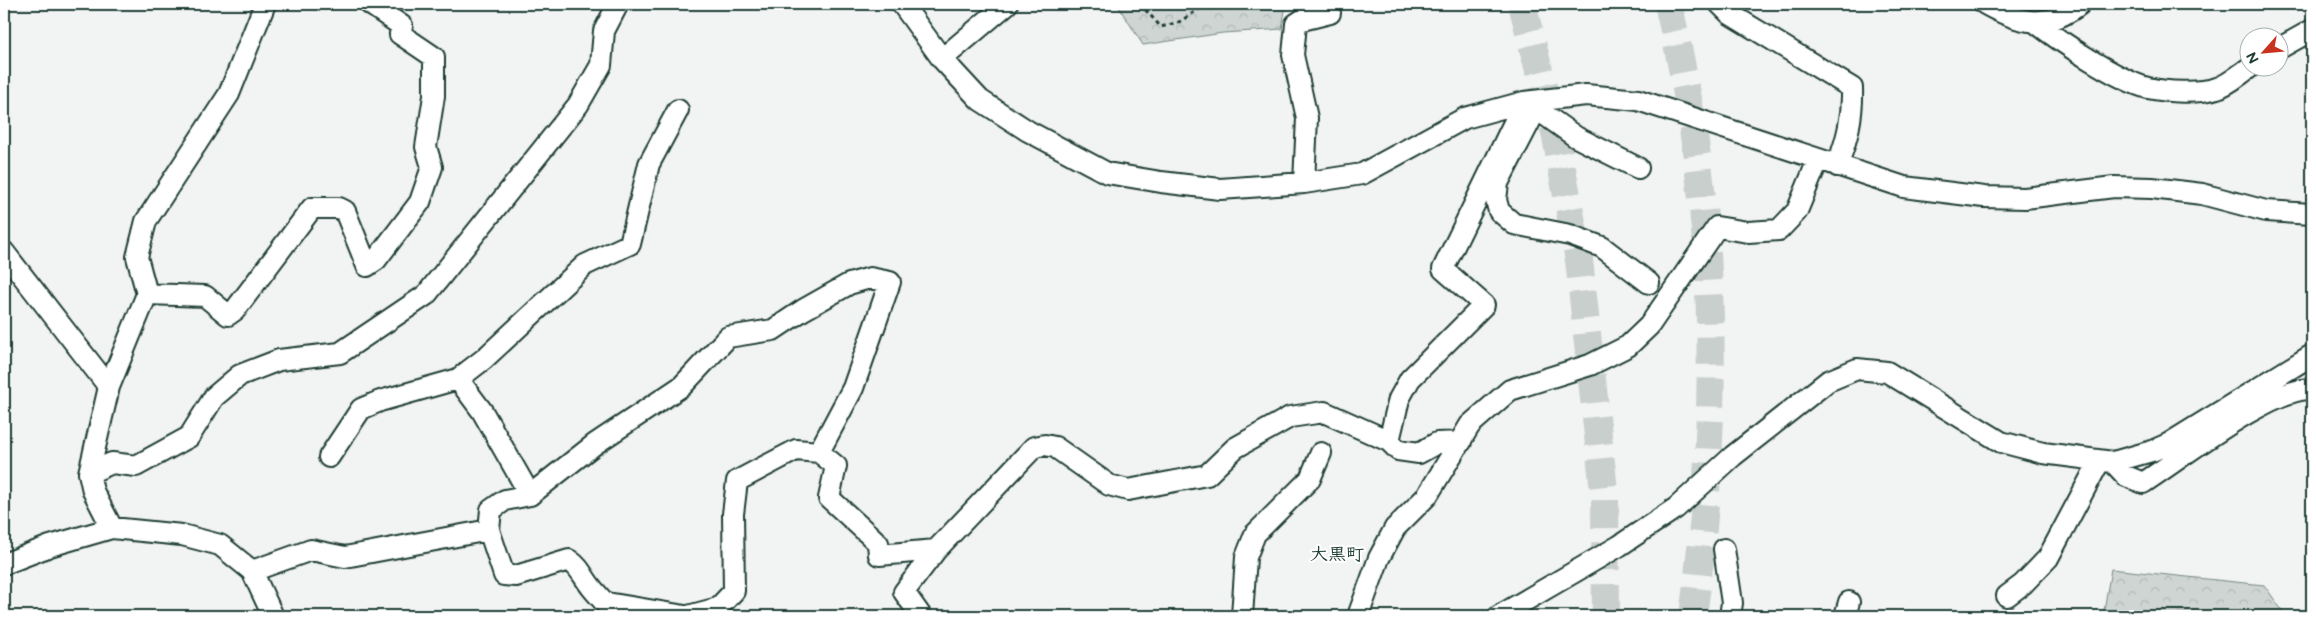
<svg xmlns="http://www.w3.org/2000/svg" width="2316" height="620" font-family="'Balsamiq Sans','Klee One',sans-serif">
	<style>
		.forest { fill: url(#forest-crowns); stroke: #768984 }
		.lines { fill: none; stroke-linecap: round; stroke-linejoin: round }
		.highway-tunnel { stroke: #c8cfcd; stroke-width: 28; stroke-dasharray: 28 14; stroke-linecap: butt }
		.minor-casing { stroke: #1f3d34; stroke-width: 24 }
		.path { stroke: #1f3d34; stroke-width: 3; stroke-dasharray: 4 4; stroke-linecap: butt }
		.minor { stroke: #fff; stroke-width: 20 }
		.labels { text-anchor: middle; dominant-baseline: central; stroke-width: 4; stroke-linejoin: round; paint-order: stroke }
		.quarter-label { font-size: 18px; font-weight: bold; fill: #1f3d34; stroke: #fff }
	</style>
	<defs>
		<pattern id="forest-crowns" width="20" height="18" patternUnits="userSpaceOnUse" patternTransform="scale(1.25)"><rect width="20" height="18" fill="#ced5d3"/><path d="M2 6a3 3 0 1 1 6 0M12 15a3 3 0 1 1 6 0" fill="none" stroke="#b0b8b6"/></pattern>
	</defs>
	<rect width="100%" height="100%" fill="#f2f3f3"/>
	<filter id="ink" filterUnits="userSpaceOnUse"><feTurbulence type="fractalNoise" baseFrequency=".02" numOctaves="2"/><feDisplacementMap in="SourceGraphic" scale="10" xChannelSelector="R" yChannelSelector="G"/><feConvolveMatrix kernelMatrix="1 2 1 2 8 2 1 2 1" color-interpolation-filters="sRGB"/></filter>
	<g filter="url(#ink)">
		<path class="forest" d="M1117 4H1286L1282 29 1223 33 1143 45Z
			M2111 569 2264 585 2286 616H2103Z"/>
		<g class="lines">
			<path class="highway-tunnel" d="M1522 4 1556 137 1579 260 1605 500 1606 616
				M1668 4C1718 209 1721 407 1693 616"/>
			<g class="minor-casing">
				<path id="minor" d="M902 4 942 59 980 100 1028 131 1107 173 1161 182 1220 189 1304 183 1362 174 1465 118 1524 102 1586 95 1638 100 1904 187 1984 197 2025 198 2114 187 2152 188 2202 194 2266 211 2312 214
					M1720 4 1730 14 1852 88C1853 117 1847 140 1837 166
					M1985 4C2019 23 2046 31 2080 4
					M2035 22C2059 41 2119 81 2148 88 2167 92 2198 94 2217 88 2228 85 2240 74 2249 68
					M2278 49 2312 30
					M942 59 1007 4
					M1541 100 1498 183 1496 200 1499 211 1514 224 1570 235 1602 247 1649 283
					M1541 100 1545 115 1576 137 1638 168
					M1304 183 1307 118 1293 55 1296 24 1302 20 1330 13
					M4 252 109 387
					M147 294 205 296 228 315 235 310 312 208H339L345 211 367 266 376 260 420 202 432 167 426 147 434 96V57L400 34 402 26 370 4
					M458 379 482 411 530 495
					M1389 441 1399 399 1410 379 1484 305 1443 269 1524 102
					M329 457 361 409 380 401 458 379 484 359 585 265 630 244 649 164 678 110
					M2113 462 2126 476 2143 483C2179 460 2273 386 2312 389
					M89 473 112 463 136 466 189 437 214 397 240 375 279 360 340 353 426 295 578 105 601 65 604 31 618 4
					M112 528 93 491 89 473 109 387 147 294 137 257 146 221 229 94 265 4
					M1724 549 1732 603 1730 616
					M4 564 50 546 112 528 182 535 220 545 252 571 273 616
					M252 571 311 550 345 557 489 530
					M2007 596 2023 584 2048 558 2099 462
					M607 603 685 616
					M615 616C608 605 600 598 592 588 583 577 580 567 569 560L516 576 504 575 489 530 491 510 505 500 530 495 595 444 682 386 728 337 773 330 803 310 849 284 870 278 890 282 853 388 819 452
					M688 616 718 608 734 591 733 514 737 481 796 450 819 452 836 466 829 498 878 543 879 555 936 550
					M921 616 904 592 936 550 1034 447 1045 445 1055 447 1109 485 1128 490 1207 475 1235 448 1290 417 1324 412 1389 441 1398 450 1419 453 1437 443 1461 442
					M1242 616 1246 557 1255 534 1310 479 1321 453
					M1358 616 1379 558 1395 528 1427 496 1470 425 1510 390 1590 365 1628 346 1649 326 1717 227 1748 232 1779 230 1797 211 1818 160
					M1499 616 1619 546 1676 508 1733 456 1828 381 1857 369 1887 372 2001 442 2043 453 2113 462 2152 451 2168 444 2312 355
					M1845 616 1849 602"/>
			</g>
			<path class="path" d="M1140 4 1161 27 1179 22 1207 4"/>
			<use href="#minor" class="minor"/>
		</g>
	</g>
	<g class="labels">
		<g class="quarter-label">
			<text x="1337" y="554">大黒町</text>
		</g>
	</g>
	<rect width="2316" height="620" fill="none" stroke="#fff" stroke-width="20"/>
	<rect x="10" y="10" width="2296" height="600" fill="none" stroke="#1f3d34" stroke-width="2" filter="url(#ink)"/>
	<g transform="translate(2264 52) rotate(243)"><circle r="24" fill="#ffffff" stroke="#a5b1ae"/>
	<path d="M0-4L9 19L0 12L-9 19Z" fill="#c8321e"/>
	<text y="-8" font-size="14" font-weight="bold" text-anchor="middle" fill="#1f3d34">N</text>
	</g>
</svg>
